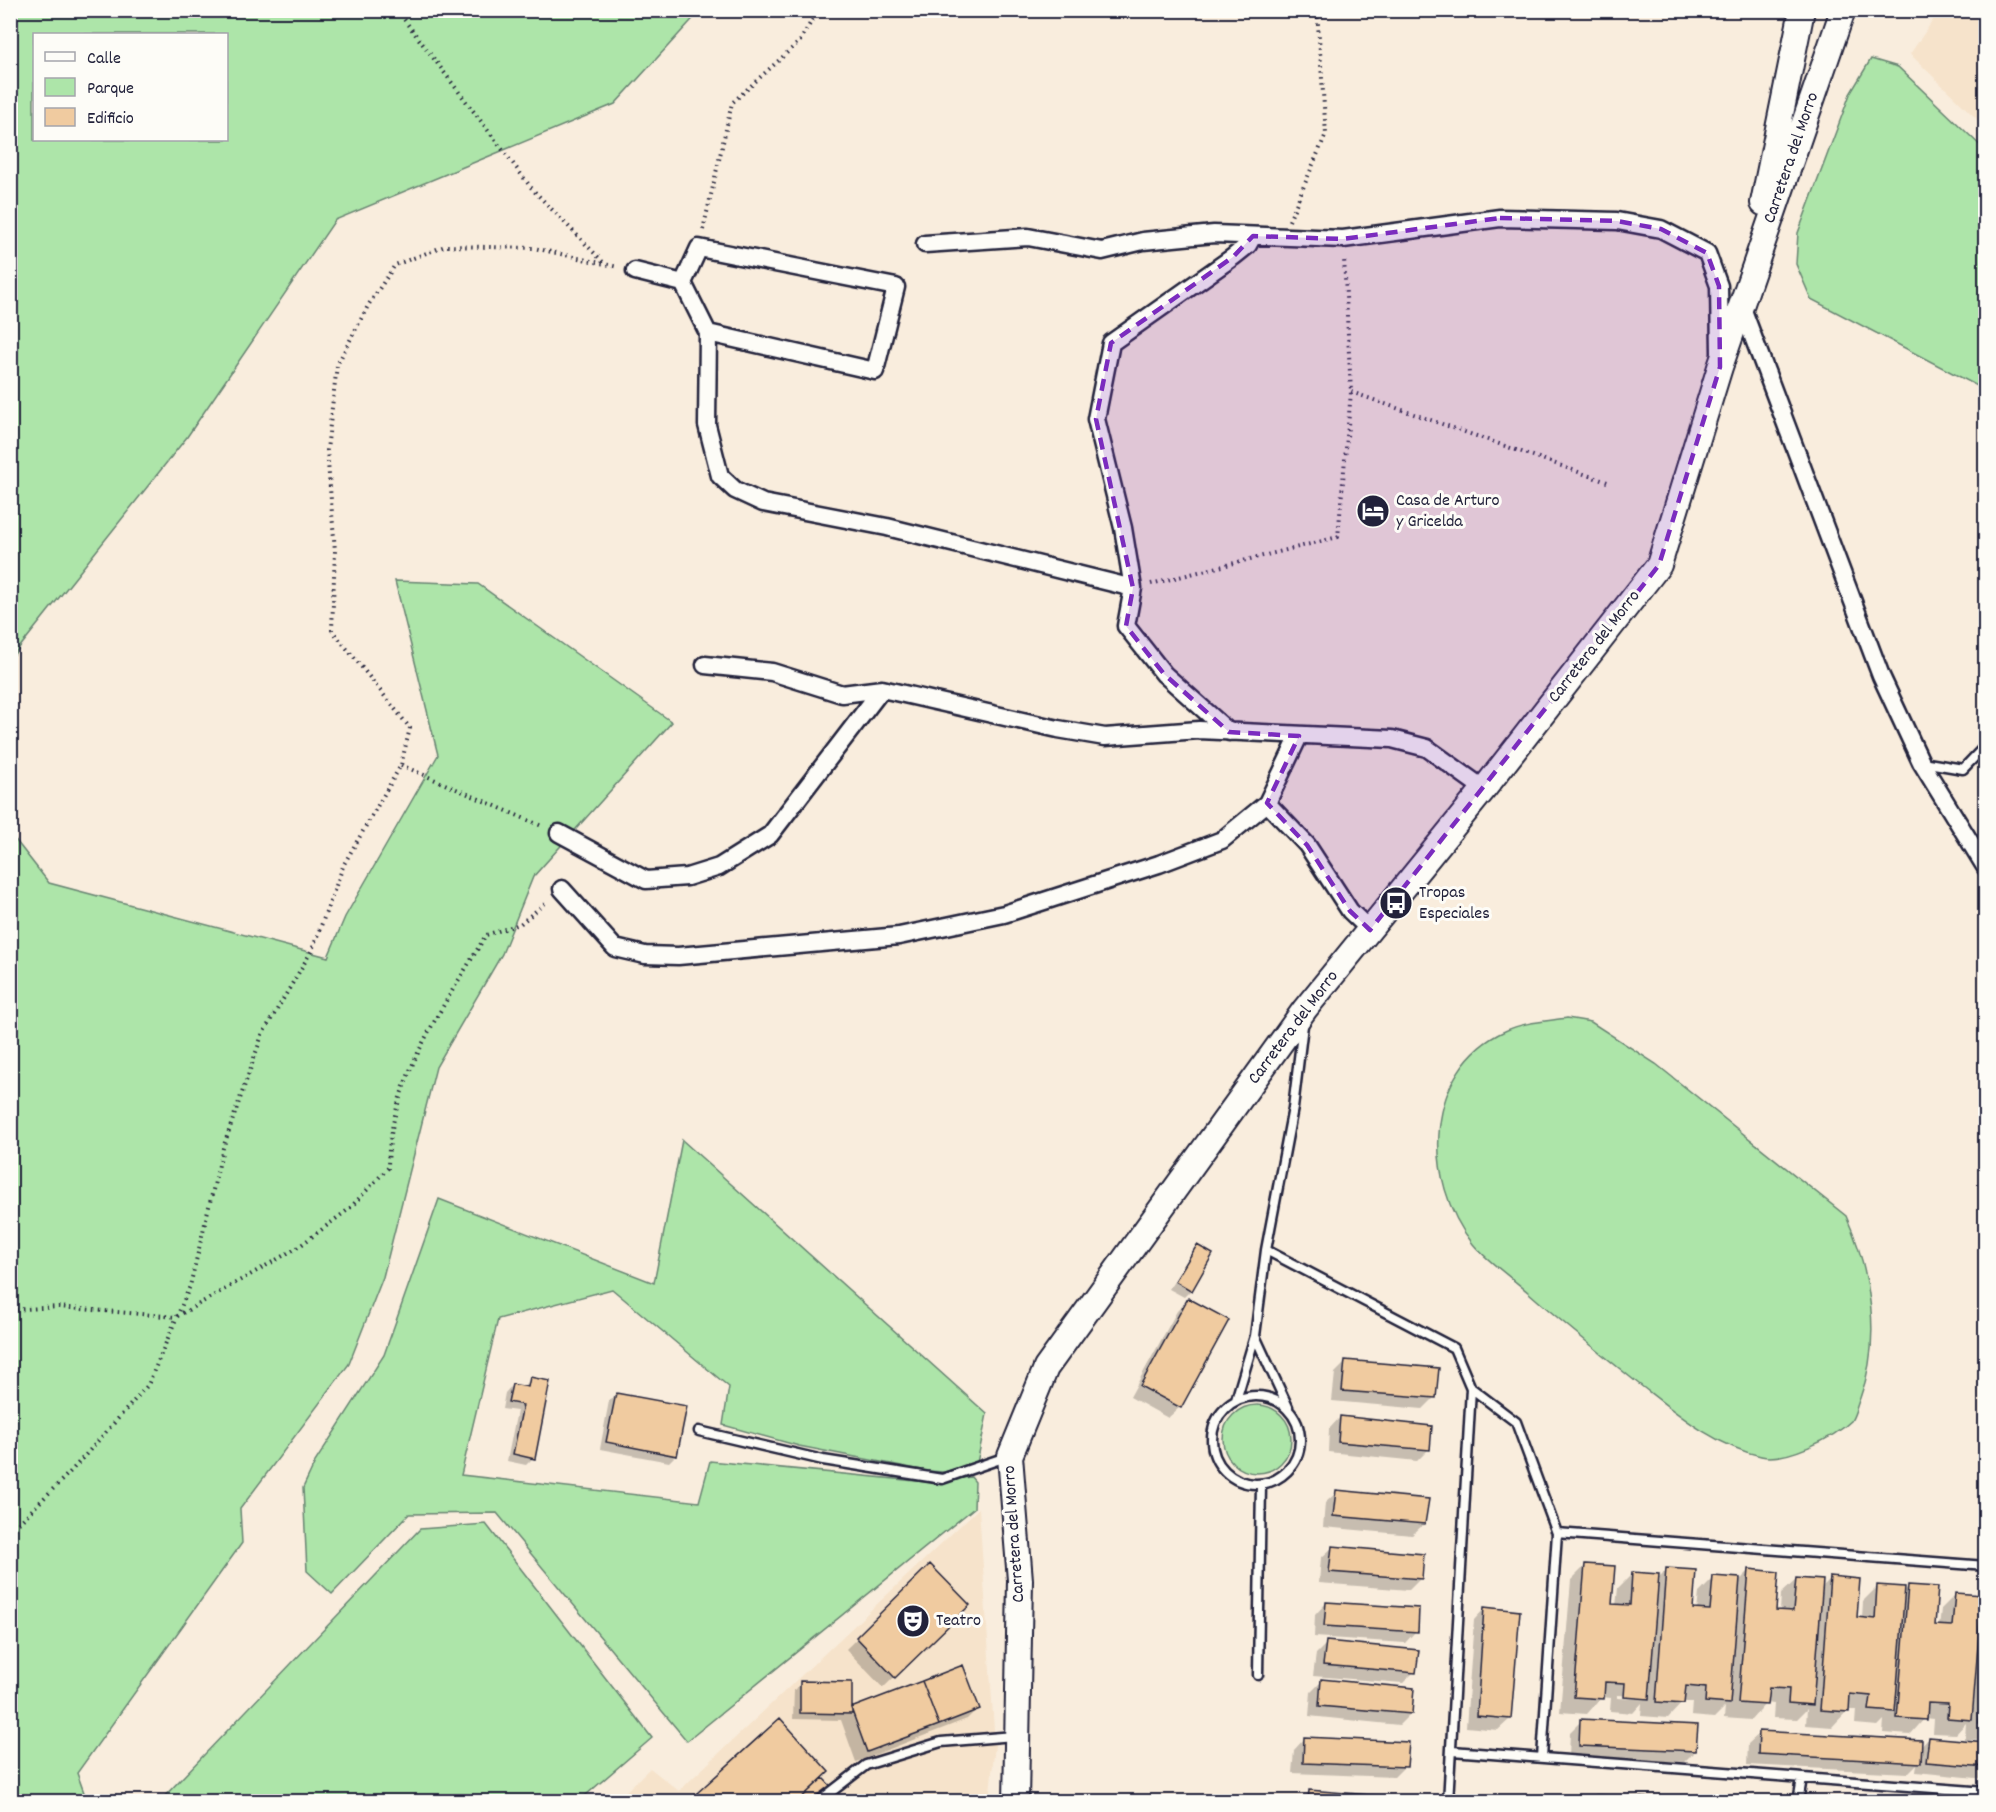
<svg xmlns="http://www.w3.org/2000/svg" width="1996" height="1812" font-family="Dekko,sans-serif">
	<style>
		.built { fill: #f6e3cb }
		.green { fill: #ade5a9; stroke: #688472; stroke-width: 1.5; fill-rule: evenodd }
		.shadow { fill: #0003; fill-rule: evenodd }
		.building { fill: #f0cba0; stroke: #22223b; stroke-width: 1.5 }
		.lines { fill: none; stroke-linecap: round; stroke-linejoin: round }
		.lane-casing { stroke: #22223b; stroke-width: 13 }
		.street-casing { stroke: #22223b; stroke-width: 21 }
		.secondary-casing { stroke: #22223b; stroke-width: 28 }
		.path { stroke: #22223b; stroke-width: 4; stroke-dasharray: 1.5 4.5; stroke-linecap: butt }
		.lane { stroke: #fdfcf7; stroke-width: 8 }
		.street { stroke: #fdfcf7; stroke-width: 16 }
		.secondary { stroke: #fdfcf7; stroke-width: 24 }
		.marked { fill: #7b2cbf; fill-opacity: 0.2; stroke: #7b2cbf; stroke-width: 4.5; stroke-dasharray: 12 8; stroke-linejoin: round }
		.labels { text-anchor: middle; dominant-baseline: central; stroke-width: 6; stroke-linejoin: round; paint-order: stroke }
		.street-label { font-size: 18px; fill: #22223b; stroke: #fdfcf7 }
		.poi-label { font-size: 18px; fill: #22223b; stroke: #fdfcf7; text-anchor: start }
	</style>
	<rect width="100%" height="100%" fill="#f9eddd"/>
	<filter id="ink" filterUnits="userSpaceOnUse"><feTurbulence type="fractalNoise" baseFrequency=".0167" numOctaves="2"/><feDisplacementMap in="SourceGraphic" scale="12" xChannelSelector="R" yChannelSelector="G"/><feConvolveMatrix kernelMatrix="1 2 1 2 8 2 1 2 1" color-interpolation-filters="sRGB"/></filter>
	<g filter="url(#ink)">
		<path class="built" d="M1940 10 1985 11V127L1910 54Z
			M979 1508 995 1745 989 1801 615 1802 650 1768 679 1791Z"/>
		<path class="green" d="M11 10H700V11L615 104 335 220 187 437 11 658ZM226 34V140H34V34Z
			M1871 59 1898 67 1985 150V390L1811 299 1796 264 1798 233 1850 94Z
			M395 581 478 584 672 722 533 877 502 954 436 1067 383 1277 349 1364 240 1509 242 1543 77 1773 87 1801H11L10 833 49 883 328 957 345 917 438 755Z
			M1567 1018 1591 1022 1656 1064 1846 1216C1871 1272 1882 1339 1860 1398 1857 1405 1855 1415 1851 1421 1834 1438 1785 1462 1761 1456 1713 1446 1673 1410 1635 1381 1599 1352 1563 1323 1529 1293 1511 1277 1488 1262 1473 1244 1422 1181 1424 1068 1505 1031 1523 1022 1548 1021 1567 1018Z
			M682 1140 987 1414 977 1463 944 1472 927 1471 799 1446 723 1425 729 1387 612 1289 498 1319 461 1475 699 1502 710 1461 926 1482 971 1477 975 1482 974 1508 687 1741 497 1513 409 1514 332 1594 307 1571 303 1488 315 1462 384 1355 439 1199 654 1283Z
			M1223 1439a34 34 0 1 1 68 0a34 34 0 1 1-68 0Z
			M486 1524 652 1738 579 1801H160L420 1529Z"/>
		<path class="shadow" d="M1197 1246 1191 1290 1184 1297 1169 1289Z
			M1188 1300 1180 1407 1168 1418 1130 1397 1177 1311Z
			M1346 1362 1434 1398 1423 1409 1332 1401 1335 1373Z
			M531 1379 533 1458 526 1465 507 1461 517 1411 502 1409 505 1393 512 1385 524 1386Z
			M616 1394 676 1455 669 1462 600 1449 609 1401Z
			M1340 1417 1428 1450 1417 1461 1328 1452 1329 1429Z
			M1337 1492 1424 1524 1412 1535 1323 1527 1325 1503Z
			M1333 1547 1420 1579 1409 1590 1319 1583 1321 1558Z
			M1586 1565 1611 1606H1616L1618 1588 1633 1573 1657 1579 1666 1570 1691 1610 1697 1611 1699 1593 1714 1578 1740 1580 1749 1571 1774 1612H1780L1781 1594 1797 1579 1821 1588 1831 1578 1856 1619H1862L1863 1601 1878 1586 1903 1592 1909 1586 1933 1627H1939L1941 1609 1956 1594 1980 1602 1986 1597V1740L1965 1739 1966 1723 1956 1734 1933 1733 1934 1719 1925 1718 1910 1735 1883 1733 1884 1720 1878 1726 1855 1724 1856 1710H1848L1832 1727 1806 1725 1807 1709 1797 1719 1773 1718 1774 1704 1766 1703 1751 1720 1724 1718 1725 1707 1714 1718 1691 1716 1692 1702H1683L1668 1718 1641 1716 1642 1703 1633 1713 1610 1711 1611 1698 1602 1697 1587 1714 1560 1712 1571 1580ZM1617 1695 1636 1696V1699L1617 1698Z
			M930 1567 968 1605 883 1688 846 1649Z
			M1326 1603 1416 1631 1405 1643 1314 1637 1315 1615Z
			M1485 1608 1510 1719 1498 1730 1466 1727 1474 1620Z
			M1327 1643 1414 1672 1403 1683 1313 1676 1316 1654Z
			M1322 1681 1410 1714 1399 1725 1309 1716 1311 1692Z
			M801 1683 850 1710 978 1708 967 1719 856 1762 841 1720 793 1719 794 1690Z
			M1581 1721 1695 1751 1684 1762 1569 1757 1570 1732Z
			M1760 1733 1920 1748 1929 1738 1986 1744V1779L1916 1772 1917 1764 1908 1773 1747 1765 1748 1744Z
			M1305 1738 1405 1766 1394 1777 1292 1773 1294 1750Z
			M1309 1791 1404 1802H1299Z"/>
		<path class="building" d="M1197 1245 1213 1254 1192 1291 1175 1281Z
			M1188 1298 1229 1320 1181 1408 1140 1386Z
			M1345 1360 1439 1368 1436 1398 1342 1391Z
			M530 1377 550 1381 535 1459 513 1454 523 1405 508 1402 512 1384 528 1387Z
			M616 1393 687 1406 677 1456 606 1442Z
			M1340 1416 1432 1426 1430 1450 1338 1442Z
			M1336 1490 1429 1499 1425 1524 1333 1516Z
			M1332 1546 1424 1554 1422 1579 1329 1572Z
			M930 1564 970 1605 895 1678 856 1637Z
			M1585 1564 1615 1566 1612 1604 1630 1605 1632 1572 1659 1574 1649 1699 1624 1697 1625 1683 1605 1682 1604 1699 1574 1697Z
			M1666 1568 1696 1570 1693 1609 1710 1610 1713 1576 1740 1578 1730 1704 1705 1702 1706 1688 1686 1686 1684 1704 1656 1702Z
			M1749 1569 1779 1572 1776 1610 1793 1611 1796 1578 1823 1580 1813 1705 1788 1703 1789 1689 1769 1688 1767 1705 1738 1703Z
			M1830 1576 1860 1579 1857 1617 1875 1619 1877 1585 1905 1587 1895 1712 1869 1710 1871 1696 1850 1694 1849 1712 1820 1710Z
			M1908 1585 1938 1587 1935 1625 1952 1626 1955 1593 1982 1595 1972 1720 1947 1718 1948 1704 1928 1703 1927 1720 1897 1718Z
			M1326 1602 1419 1608 1418 1632 1324 1626Z
			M1484 1607 1520 1611 1511 1719 1477 1716Z
			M1326 1641 1419 1650 1416 1673 1323 1665Z
			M1986 1647V1724H1979Z
			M963 1665 980 1709 939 1725 922 1681Z
			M1321 1679 1414 1688 1412 1714 1319 1706Z
			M800 1681 852 1682V1714L800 1713Z
			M922 1681 939 1725 867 1752 851 1708Z
			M780 1718 829 1772 797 1802H704L697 1793Z
			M1580 1719 1698 1725 1696 1751 1579 1746Z
			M1759 1731 1922 1740 1921 1763 1758 1754Z
			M1304 1737 1409 1742 1407 1767 1303 1763Z
			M1929 1737 1986 1742V1767L1926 1762Z
			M823 1778 846 1802H797Z
			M1309 1790 1406 1798 1405 1802H1308Z
			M697 1793 704 1802H688Z
			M1596 1795 1647 1798 1646 1802H1595Z"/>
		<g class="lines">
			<g class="lane-casing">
				<path id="lane" d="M1922 762 1963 769 1986 745
					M1303 1025 1293 1108 1266 1250 1454 1348 1471 1388 1448 1802
					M1266 1250 1255 1336 1288 1407
					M1471 1388 1516 1422 1557 1533 1542 1758
					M1212 1440a44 44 0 1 1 88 0a44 44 0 1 1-88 0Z
					M1236 1400 1255 1336
					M699 1431 823 1460 942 1479 1009 1456
					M1557 1533 1986 1566
					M1258 1675 1261 1484
					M1452 1751 1986 1792
					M818 1802 866 1765 941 1742 1014 1736
					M1798 1802 1802 1778"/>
			</g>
			<g class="street-casing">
				<path id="street" d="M925 244 1028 237 1102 251 1143 241 1214 234 1343 239 1500 218 1617 221 1661 229 1707 253 1719 286 1720 354
					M635 271 683 283 708 333 707 425 720 476 735 490 763 503 887 527 1133 588
					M683 283 699 248 896 287 875 371 708 333
					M1741 305 1881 676 1921 762 1986 868
					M705 665 772 672 842 694 882 689 1058 729 1105 737 1199 730 1392 739 1427 748 1484 789
					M1229 732 1164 674 1126 626 1133 588 1123 528 1096 419 1111 343 1233 257 1248 245 1253 236
					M1299 736 1267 803 1307 845 1350 911 1370 930
					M559 833 646 880 687 877 719 867 770 835 882 689
					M562 889 615 948 645 955 678 956 899 936 1004 914 1159 864 1222 840 1267 803"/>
			</g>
			<g class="secondary-casing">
				<path id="secondary" d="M1763 203 1802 10
					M1016 1802 1020 1580 1010 1456 1046 1368 1305 1009 1484 789 1659 565 1720 367 1843 10"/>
			</g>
			<path class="path" d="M397 10 533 190 605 264
				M1289 221 1326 134 1317 10
				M703 230 732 103 800 41 815 15 814 10
				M1351 392 1610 483
				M1151 584 1338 537 1351 392 1344 258
				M401 765 544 827
				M10 1310 58 1307 176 1317 297 1248 349 1209 388 1168C389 1081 443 1008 486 935L520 924 548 901
				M10 1532 72 1470 148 1385 190 1286 223 1148 262 1035 312 950 344 864 401 765 410 728 332 630 335 551 327 450 337 365 369 304 395 265 445 246 534 248 618 267"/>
			<use href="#lane" class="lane"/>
			<use href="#street" class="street"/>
			<use href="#secondary" class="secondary"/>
		</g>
	</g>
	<path class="marked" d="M1500 218 1617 221 1661 229 1707 253 1719 286 1720 367 1659 565 1370 930 1350 911 1307 845 1267 803 1299 736 1229 732 1164 674 1126 626 1133 588 1096 419 1111 343 1233 257 1253 236 1343 239Z"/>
	<defs>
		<g id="hotel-disc" transform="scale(1.725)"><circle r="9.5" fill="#22223b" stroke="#fdfcf7"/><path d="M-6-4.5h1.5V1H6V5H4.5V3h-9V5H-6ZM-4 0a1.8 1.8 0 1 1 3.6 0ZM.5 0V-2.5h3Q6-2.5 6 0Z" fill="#fff"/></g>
		<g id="bus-disc" transform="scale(1.725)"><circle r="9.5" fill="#22223b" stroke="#fdfcf7"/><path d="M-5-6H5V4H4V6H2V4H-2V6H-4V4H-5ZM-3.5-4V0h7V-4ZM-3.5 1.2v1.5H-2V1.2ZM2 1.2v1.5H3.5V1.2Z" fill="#fff"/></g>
		<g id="theatre-disc" transform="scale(1.725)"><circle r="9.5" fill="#22223b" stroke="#fdfcf7"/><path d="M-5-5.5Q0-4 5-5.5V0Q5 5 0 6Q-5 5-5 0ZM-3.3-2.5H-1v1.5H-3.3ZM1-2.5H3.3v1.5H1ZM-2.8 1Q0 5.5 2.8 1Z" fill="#fff"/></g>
	</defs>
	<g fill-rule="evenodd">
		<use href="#hotel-disc" x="1373" y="511"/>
		<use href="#bus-disc" x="1396" y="903"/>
		<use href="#theatre-disc" x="913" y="1621"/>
	</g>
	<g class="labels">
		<g class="street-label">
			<text transform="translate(1792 158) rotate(-71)">Carretera del Morro</text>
			<text transform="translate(1595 647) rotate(-52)">Carretera del Morro</text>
			<text transform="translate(1294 1028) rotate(-53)">Carretera del Morro</text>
			<text transform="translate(1015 1534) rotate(-94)">Carretera del Morro</text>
		</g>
		<g class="poi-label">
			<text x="1396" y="501">Casa de Arturo<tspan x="1396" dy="21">y Gricelda</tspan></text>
			<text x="1419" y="893">Tropas<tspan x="1419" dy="21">Especiales</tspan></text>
			<text x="936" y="1621">Teatro</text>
		</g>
	</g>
	<rect width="1996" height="1812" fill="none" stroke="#fdfcf7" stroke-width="36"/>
	<rect x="18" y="18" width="1960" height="1776" fill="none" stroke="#22223b" stroke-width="2" filter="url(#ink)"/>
	<rect x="33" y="33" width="195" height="108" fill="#fdfcf7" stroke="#a5a5ac" stroke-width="1.5"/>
	<rect x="45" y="52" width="30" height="9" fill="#fdfcf7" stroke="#a5a5ac" stroke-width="1.5"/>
	<text x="87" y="63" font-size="18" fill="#22223b">Calle</text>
	<rect x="45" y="78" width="30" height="18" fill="#ade5a9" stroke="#a5a5ac" stroke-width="1.5"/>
	<text x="87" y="93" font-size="18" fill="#22223b">Parque</text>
	<rect x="45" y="108" width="30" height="18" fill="#f0cba0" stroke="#a5a5ac" stroke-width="1.5"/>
	<text x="87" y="123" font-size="18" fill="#22223b">Edificio</text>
</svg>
